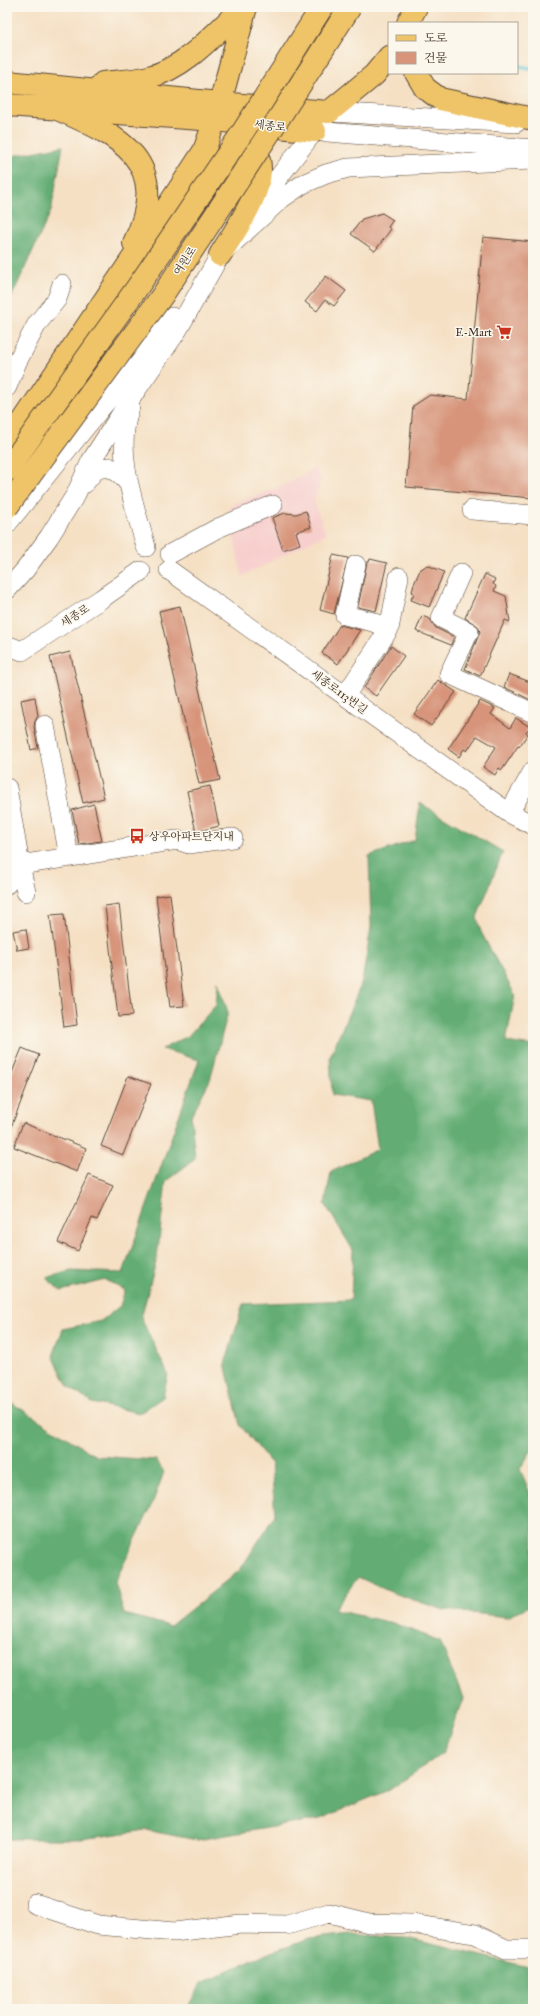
<svg xmlns="http://www.w3.org/2000/svg" width="540" height="2016" font-family="'IM FELL Great Primer','Noto Serif KR',serif">
	<style>
		.built { fill: #f7d0ce }
		.forest { fill: #64ad75; stroke: #506c4a }
		.lines { fill: none; stroke-linecap: round; stroke-linejoin: round }
		.stream { stroke: #59c3d4; stroke-width: 4.5 }
		.building { fill: #d7947a }
		.minor-casing { stroke: #574537; stroke-width: 20 }
		.major-casing { stroke: #574537; stroke-width: 24 }
		.highway-casing { stroke: #574537; stroke-width: 24 }
		.minor { stroke: #fff; stroke-width: 19 }
		.major { stroke: #efc469; stroke-width: 22 }
		.highway { stroke: #efc469; stroke-width: 22 }
		.highway-bridge-casing { stroke: #574537; stroke-width: 24; stroke-linecap: butt }
		.highway-bridge { stroke: #efc469; stroke-width: 22 }
		.labels { text-anchor: middle; dominant-baseline: central; stroke-width: 3; stroke-linejoin: round; paint-order: stroke }
		.street-label { font-size: 11px; fill: #3b2a1e; stroke: #fbf7ec }
		.poi-label { font-size: 11px; fill: #3b2a1e; stroke: #fbf7ec; text-anchor: end }
	</style>
	<rect width="100%" height="100%" fill="#fbf7ec"/>
	<filter id="ink" filterUnits="userSpaceOnUse"><feTurbulence type="fractalNoise" baseFrequency=".025" numOctaves="2"/><feDisplacementMap in="SourceGraphic" scale="8" xChannelSelector="R" yChannelSelector="G"/><feConvolveMatrix kernelMatrix="1 2 1 2 8 2 1 2 1" color-interpolation-filters="sRGB"/></filter>
	<filter id="wash" filterUnits="userSpaceOnUse"><feTurbulence type="fractalNoise" baseFrequency=".012" numOctaves="4" result="noise"/><feDisplacementMap in="SourceGraphic" scale="16" xChannelSelector="R" yChannelSelector="G"/><feGaussianBlur stdDeviation="0.9" result="paint"/><feColorMatrix in="noise" values="0 0 0 0 0 0 0 0 0 0 0 0 0 0 0 0 0 1.4 0 .05"/><feComposite in="paint" operator="in"/></filter>
	<g filter="url(#wash)">
		<rect width="100%" height="100%" fill="#f5e0c4"/>
		<path class="built" d="M315 468 321 480 314 502 326 534 242 576 228 509 237 502 277 488Z"/>
		<path class="forest" d="M63 146 51 211 7 307V157Z
			M420 803 503 852 477 917 481 932 515 995 506 1042 533 1046V1448L520 1469 533 1500V1604L507 1617 444 1610 393 1593 358 1577 334 1610 393 1623 440 1641 463 1698 443 1753 391 1789 320 1819 197 1840 145 1830 82 1839H7V1400L96 1456 156 1460 164 1472 151 1507 115 1582 124 1614 170 1626 240 1570 275 1515 271 1463 240 1425 225 1364 243 1304 351 1300 353 1250 325 1204 331 1172 378 1149 371 1101 332 1095 330 1057 362 982 371 927 369 856 415 840Z
			M218 982 228 1012 210 1080 191 1116 195 1159 166 1181 157 1258 141 1318 168 1374 163 1397 140 1413 92 1403 68 1386 53 1356 63 1329 101 1321 120 1306 125 1290 106 1280 61 1291 46 1278 71 1271 123 1273 199 1060 162 1049 188 1036 216 1005Z
			M350 1934 406 1938 533 1968V2009H187L202 1983 255 1958 309 1939Z"/>
		<g class="lines">
			<path class="stream" d="M517 66 533 69"/>
		</g>
		<g id="blocks">
			<path class="building" d="M382 213 393 220 388 227 391 229 375 251 351 234 362 219Z
				M483 237 533 242V498L406 487 413 406 430 395 468 399Z
				M326 276 346 291 334 306 325 300 317 311 305 302Z
				M306 511 311 527 296 532 300 544 283 550 272 518 285 513 296 514Z
				M333 555 348 558 334 614 320 610Z
				M370 559 387 563 376 611 358 607 367 562H369Z
				M427 565 444 572 429 607 411 600 414 593 412 592 414 584 420 570Z
				M485 574 495 579 493 584 496 586 494 591 506 596 510 622 505 620 480 676 465 669 480 632 478 626 465 618Z
				M180 606 220 780 199 784 159 611Z
				M422 616 430 619 436 628 454 637 451 645 416 631Z
				M340 625 360 630 338 664 322 653Z
				M391 646 404 656 376 696 364 688Z
				M70 652 104 798 83 803 50 657Z
				M509 674 533 683V701L504 687Z
				M438 680 456 692 431 726 414 714Z
				M35 697 38 716 35 721 34 727 38 748 31 750 21 700Z
				M480 701 495 708 491 714 510 728 516 718 530 727 526 732 528 734 519 747 518 746 502 770 499 768 495 775 483 767 496 747 477 736 467 751 464 749 459 757 448 749Z
				M210 786 219 826 196 832 187 791Z
				M94 804 102 841 79 844 72 810Z
				M170 894 184 1006 170 1007 156 896Z
				M119 904 132 1016 118 1017 105 906Z
				M64 914 77 1025 64 1027 50 915Z
				M26 929 29 948 17 950 13 931Z
				M22 1048 39 1055 8 1135 7 1085Z
				M128 1076 151 1084 123 1155 101 1146Z
				M23 1123 86 1148 77 1172 14 1147Z
				M89 1175 113 1185 97 1220 92 1218 78 1251 58 1242Z"/>
		</g>
	</g>
	<g filter="url(#ink)">
		<use href="#blocks" fill-opacity="0" stroke="#574537" stroke-width="1"/>
		<g class="lines">
			<g class="minor-casing">
				<path id="minor" d="M315 131 533 149
					M251 213 329 112 516 123
					M7 387 17 362 37 324 57 299 62 284
					M130 407C114 453 134 502 146 547
					M84 484 96 469 109 467 120 474 129 484
					M472 510 533 515
					M7 524 127 376 172 317
					M170 554 218 528 273 505
					M356 565 345 615 373 622 389 629
					M169 570 509 813 533 825
					M461 573 441 618 469 632 449 674 533 713
					M7 590 25 570 49 537 76 494 91 461 137 389 177 331 220 255 281 199 303 184 326 174 348 168 533 160
					M7 645 22 651 101 599 141 571
					M345 696 389 629 399 577
					M45 725 69 857
					M7 788 20 865 7 884
					M509 813 533 771
					M26 892 20 865 177 840 189 844 233 838
					M35 1904 98 1925 174 1932 241 1924 287 1925 329 1913 369 1923 411 1924 475 1934 506 1949H533"/>
			</g>
			<g class="major-casing">
				<path id="major" d="M7 82 219 103 329 112
					M103 83C118 81 134 81 149 77 186 68 216 32 243 7
					M7 105 215 120 315 131
					M216 118 246 7"/>
			</g>
			<g class="highway-casing">
				<path id="highway" d="M408 23 416 7
					M416 73 425 88 440 99 533 119
					M55 108C121 136 173 162 134 243
					M329 112 374 75 389 57
					M220 255C236 228 284 167 245 142
					M7 445 166 209 204 151 215 120"/>
			</g>
			<use href="#minor" class="minor"/>
			<use href="#major" class="major"/>
			<use href="#highway" class="highway"/>
			<g class="highway-bridge-casing">
				<path id="highway-bridge" d="M7 470 139 285 244 130 322 7
					M7 507 162 296 268 135 350 7"/>
			</g>
			<use href="#highway-bridge" class="highway-bridge"/>
		</g>
	</g>
	<defs>
		<g id="supermarket-bare" transform="scale(1.2)"><path d="M-6-5.5h2.5l.6 2H6L4.5 2H-2.5L-4.4-4H-6ZM-1.5 3.2a1.3 1.3 0 1 0 .1 0ZM3 3.2a1.3 1.3 0 1 0 .1 0Z" fill="#c8321e" stroke="#fbf7ec" stroke-width="2.5" paint-order="stroke"/></g>
		<g id="bus-bare" transform="scale(1.2)"><path d="M-5-6H5V4H4V6H2V4H-2V6H-4V4H-5ZM-3.5-4V0h7V-4ZM-3.5 1.2v1.5H-2V1.2ZM2 1.2v1.5H3.5V1.2Z" fill="#c8321e" stroke="#fbf7ec" stroke-width="2.5" paint-order="stroke"/></g>
	</defs>
	<g fill-rule="evenodd">
		<use href="#supermarket-bare" x="504" y="332"/>
		<use href="#bus-bare" x="137" y="836"/>
	</g>
	<g class="labels">
		<g class="street-label">
			<text transform="translate(270 126) rotate(6)">세종로</text>
			<text transform="translate(185 261) rotate(-57)">여원로</text>
			<text transform="translate(75 616) rotate(-33)">세종로</text>
			<text transform="translate(339 692) rotate(36)">세종로113번길</text>
		</g>
		<g class="poi-label">
			<text x="492" y="332">E-Mart</text>
			<text x="149" y="836" text-anchor="start">상우아파트단지내</text>
		</g>
	</g>
	<rect width="540" height="2016" fill="none" stroke="#fbf7ec" stroke-width="24"/>
	<rect x="388" y="22" width="130" height="52" fill="#fbf7ec" stroke="#aea59a"/>
	<rect x="396" y="35" width="20" height="6" fill="#efc469" stroke="#aea59a"/>
	<text x="424" y="42" font-size="12" fill="#3b2a1e">도로</text>
	<rect x="396" y="52" width="20" height="12" fill="#d7947a" stroke="#aea59a"/>
	<text x="424" y="62" font-size="12" fill="#3b2a1e">건물</text>
</svg>
